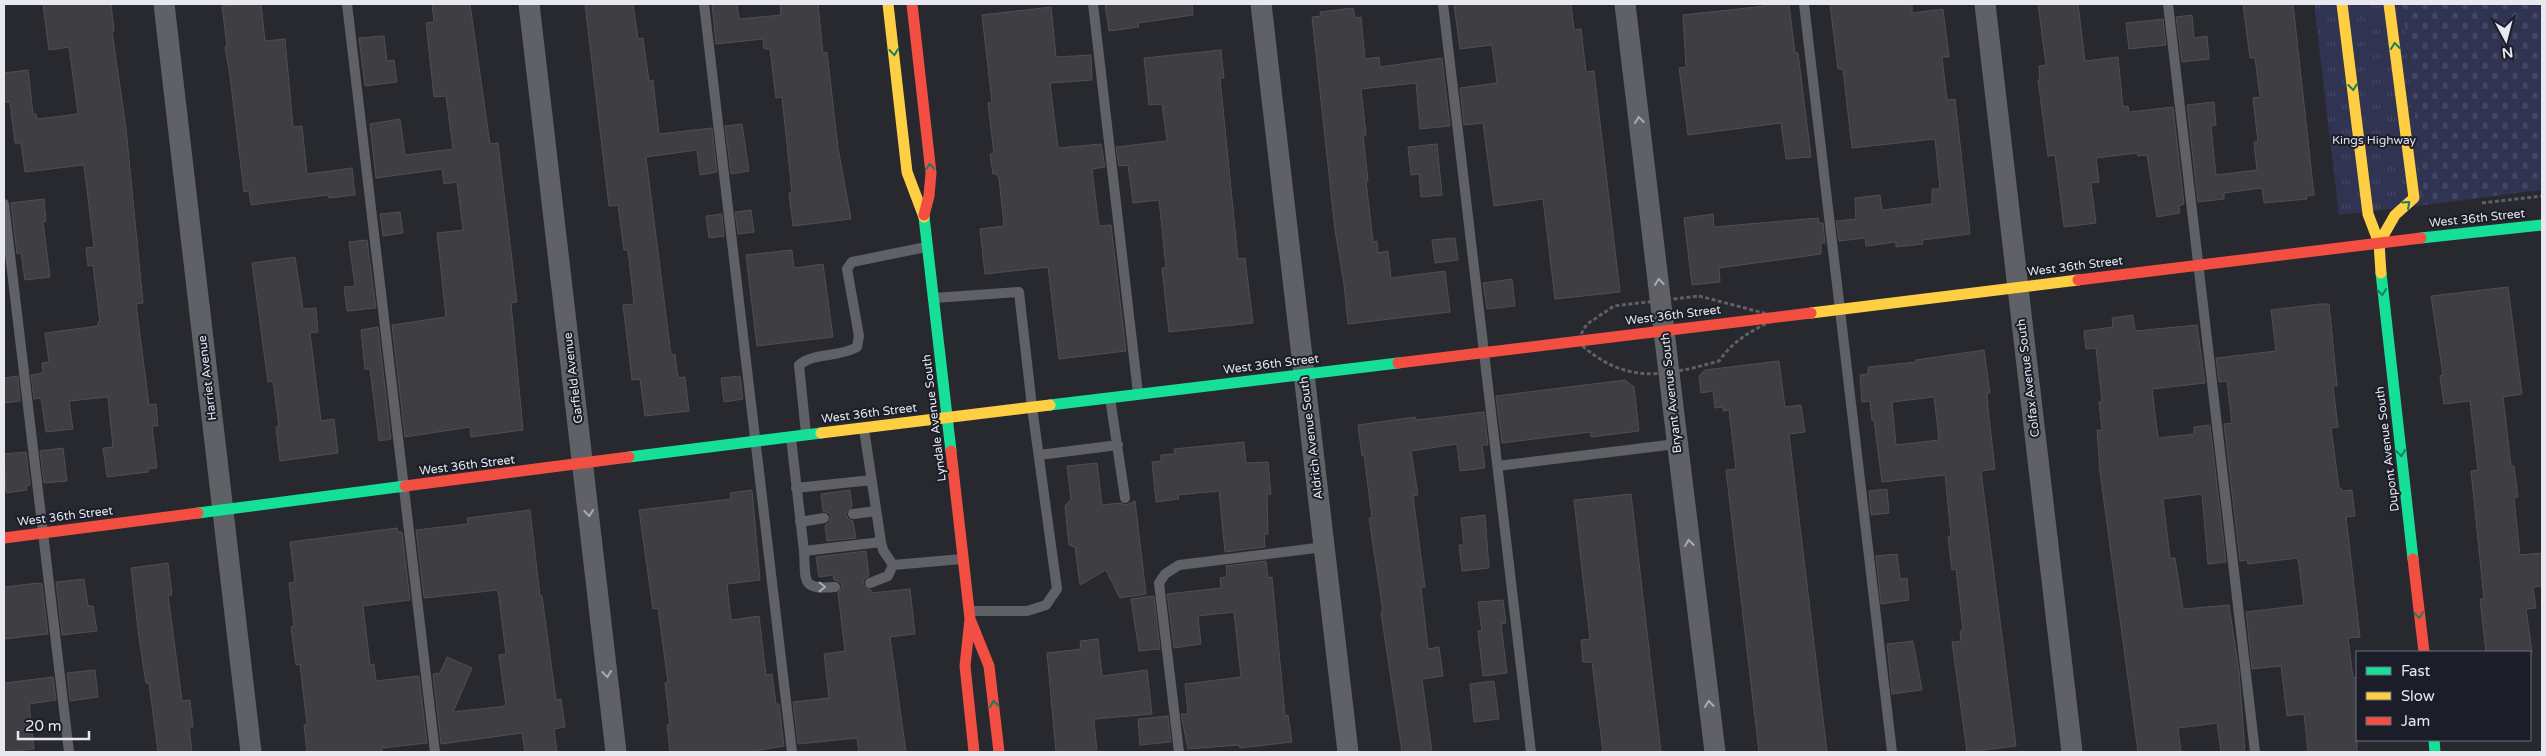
<svg xmlns="http://www.w3.org/2000/svg" width="2546" height="756" font-family="'Varela Round',sans-serif">
	<style>
		.cemetery { fill: url(#cemetery-stones) }
		.park { fill: url(#park-tufts) }
		.building { fill: #3e3e43; stroke: #4e4f54; fill-rule: evenodd }
		.lines { fill: none; stroke-linecap: round; stroke-linejoin: round }
		.path { stroke: #5f5f64; stroke-width: 3; stroke-dasharray: 4 2.5; stroke-linecap: butt }
		.lane { stroke: #606166; stroke-width: 10 }
		.street { stroke: #606166; stroke-width: 21 }
		.fast { stroke: #16e098; stroke-width: 11 }
		.slow { stroke: #ffcf43; stroke-width: 11 }
		.jam { stroke: #f24e42; stroke-width: 11 }
		.oneway { stroke: #187e60 }
		.oneway2 { stroke: #aaabb2 }
		.labels { text-anchor: middle; dominant-baseline: central; stroke-width: 4; stroke-linejoin: round; paint-order: stroke }
		.park-label { font-size: 12px; fill: #dee0f2; stroke: #1b1d28 }
		.street-label { font-size: 12px; fill: #e7e8f0; stroke: #1b1d28 }
	</style>
	<defs>
		<pattern id="cemetery-stones" width="16" height="16" patternUnits="userSpaceOnUse" patternTransform="scale(1.25)"><rect width="16" height="16" fill="#303351"/><path d="M2 7V4a2 2 0 0 1 4 0v3zM10 15v-3a2 2 0 0 1 4 0v3z" fill="#444762"/></pattern>
		<pattern id="park-tufts" width="24" height="20" patternUnits="userSpaceOnUse" patternTransform="scale(1.25)"><rect width="24" height="20" fill="#303351"/><path d="M3 7l-1-3M5 7V3M7 7l1-3M15 17l-1-3M17 17v-4M19 17l1-3" fill="none" stroke="#444762"/></pattern>
	</defs>
	<rect width="100%" height="100%" fill="#28292f"/>
	<path class="cemetery" d="M2402 4H2542V190L2425 205Z"/>
	<path class="park" d="M2314 4H2402L2425 205 2339 215Z"/>
	<path class="building" d="M43 4H111L114 31 112 32 126 128 143 303 136 304 149 405 156 404 158 426H152L157 468 148 469V472L107 477 103 448 113 447 108 397 69 401 73 429 46 432 41 398 34 399 31 375 43 373 42 363 49 362 45 333 98 326V322H100L93 265 88 266 86 248 94 247 84 165 25 172 21 143H15L10 102H4V73L28 70 33 114H36L37 119 78 114 69 47 49 50Z
		M247 4H261L265 41 285 39 293 127 302 126 307 174 352 168 355 195 329 198 328 195 251 205 249 191 244 192 230 76 225 47 227 46 222 6Z
		M432 4H470L490 144 498 143 517 302 511 303 523 430 471 437 470 427 405 437 392 325 446 317 437 233 463 230 457 182 444 184 442 169 376 178 370 124 400 119 405 155 453 149 446 96 434 97 426 23 434 22Z
		M585 4H633L638 39 643 38 649 81 653 80 659 134 712 128 717 172 700 175 697 150 646 157 671 355 675 354 678 378 685 377 689 411 645 416 640 379 632 380 623 305 634 304 628 250H624L618 205 609 206Z
		M712 4H737L739 19 781 15 780 4H818L823 53 827 52 838 148 851 219 793 226 789 193H792L788 154 782 97 776 98 770 49H764L763 39 716 44Z
		M1105 4H1192L1193 15 1138 23 1139 27 1109 31Z
		M1454 4H1571L1574 30 1581 29 1586 72 1594 71 1620 292 1555 299 1543 199 1494 206 1483 123 1464 125 1460 88 1497 83 1492 45 1460 49Z
		M1764 4H1789L1795 53H1798L1811 157 1786 159 1781 123 1688 135 1679 68 1686 67 1683 15 1765 6Z
		M1830 4H1912V13L1943 9 1949 57H1942L1947 100 1955 99 1970 234 1922 240 1923 244 1896 247V242L1866 246 1865 238 1839 241 1836 221 1856 219 1855 198 1880 195 1882 210 1932 204V189H1940L1935 139 1852 148 1843 69H1838Z
		M2038 4H2078L2085 61 2118 57 2123 107 2128 106 2129 112 2173 107 2184 204 2179 206 2180 213 2157 217 2147 155 2138 156 2137 153 2096 158 2099 182 2091 183 2096 223 2064 227 2055 155 2048 156 2038 80H2040L2039 66 2046 65Z
		M2243 4H2293L2314 195 2306 196 2307 199 2264 203 2262 188 2224 193V199L2198 202 2187 105 2214 102 2216 125 2211 126 2216 175 2257 170 2254 142H2258L2253 98 2260 97 2255 58H2250Z
		M1051 7 1056 57 1091 55 1092 80 1050 83 1058 148 1101 144 1105 167 1092 169 1099 226 1111 225 1126 351 1059 359 1048 267 985 274 980 229 1004 226 999 178 996 174H993L990 154H994L988 103 992 102 982 15Z
		M1353 8 1355 18 1361 17 1365 59 1379 57 1380 67 1442 58 1450 126 1420 129 1416 83 1361 89 1366 135H1363L1368 181H1366L1373 242 1377 241 1378 253 1388 251 1391 278 1445 271 1450 312 1348 324 1344 284 1335 230 1312 17 1321 16 1320 12Z
		M2192 15 2194 38 2207 36 2209 59 2182 62 2176 17Z
		M2163 19 2166 45 2129 49 2126 23Z
		M384 36 387 61 394 60 397 82 365 86 359 38Z
		M1221 50 1224 78H1220L1238 259 1245 258 1253 323 1169 332 1162 268H1166L1159 200 1133 203 1128 165 1119 166 1116 147 1167 141 1162 104 1149 105 1144 58Z
		M742 124 749 171 731 174 725 126Z
		M1437 144 1442 195 1421 197 1419 174 1411 175 1408 147Z
		M44 199 46 221 43 222 50 277 25 280 21 253 17 254 11 203Z
		M751 210 754 232 738 234 735 212Z
		M400 212 403 233 383 236 380 214Z
		M722 214 724 236 709 238 706 216Z
		M1713 214 1714 227 1818 218 1819 223H1823L1825 243H1821V254L1719 268 1720 282 1692 285 1684 218Z
		M1455 238 1458 260 1435 263 1432 240Z
		M367 240 376 308 347 311 344 287 355 286 349 242Z
		M792 250 794 268 823 264 833 337 757 346 746 255Z
		M295 257 303 309 316 308 318 332 310 333 321 421 334 419 338 453 280 461 276 427 279 426 273 381 268 382 252 263Z
		M1512 279 1515 306 1487 309 1483 283Z
		M2508 287 2522 394 2503 397 2511 466H2514L2518 497 2514 498 2520 555 2542 553V586L2533 587 2536 608 2526 609 2532 652H2486L2480 599H2484L2471 471 2478 470 2470 401 2444 404 2440 376 2443 375 2431 296Z
		M2320 304H2329L2332 333 2337 386H2333L2338 427 2331 428 2339 488H2341L2342 491 2352 490 2355 516 2346 517 2360 637 2348 638 2353 678 2357 677V752H2308L2304 714 2287 716 2281 666 2252 669 2246 612 2304 605 2298 558 2248 564 2247 560 2240 561 2224 424 2232 423 2227 381 2219 382 2216 358 2276 351 2271 310Z
		M2133 315 2135 331 2197 325 2205 383 2152 389 2158 438 2194 434V427L2210 425 2226 562 2208 564 2202 494 2163 499 2170 558H2175L2183 609 2229 605 2239 671 2245 752H2221L2217 723 2178 728 2181 752H2138L2100 472 2097 430H2102L2099 402 2102 401 2096 348 2086 349 2084 331 2113 327 2112 318Z
		M378 327 391 439 379 441 370 369H365L361 330Z
		M1984 350 1990 393H1987L1988 409 1995 469 1981 471 2016 746 1967 752 1952 642 1961 641 1960 631 1963 630 1956 569 1952 570 1948 537 1951 536 1945 475 1882 482 1874 420H1872L1870 401 1862 402 1860 375 1868 374V367L1916 362V360ZM1934 397 1939 440 1896 445 1892 402Z
		M1779 361 1785 407 1801 405 1805 432 1789 434 1827 752H1759L1726 470 1736 469 1729 410 1723 411V407L1715 408 1713 391 1701 393 1699 376 1705 370Z
		M18 376 20 401 4 403V378Z
		M740 376 743 399 724 402 721 378Z
		M1625 380 1634 387 1639 431 1591 437V432L1502 443 1496 396Z
		M1484 412 1488 445H1482L1485 468 1460 471 1457 444 1411 451 1418 495 1413 496 1425 587H1421L1428 649 1439 647 1443 676 1422 679 1432 752H1402L1383 626 1381 612H1383L1369 518H1372L1364 455 1362 456 1358 425 1415 417 1416 420Z
		M1244 442 1246 463 1268 462 1271 494 1267 495 1268 534H1264L1265 547 1225 552 1219 491 1178 495 1179 499 1156 502 1152 462 1161 461V455L1175 454 1174 449Z
		M63 448 67 481 44 483 40 451Z
		M26 452 30 485 26 486 27 490 6 493 4 454Z
		M1097 463 1102 505 1120 503 1126 505 1135 501 1146 594 1120 598 1106 570 1080 585 1075 547 1069 545 1065 506 1071 499 1067 466Z
		M1887 489 1889 513 1871 515 1869 491Z
		M752 490 760 580 727 584 731 620 759 616 766 675 772 674 776 704H779L784 746 748 752H670L667 725H670L665 683 668 682 658 608 653 609 639 510 731 499 730 493Z
		M850 490 852 507 846 514 848 519 853 521 856 538 827 541 825 525 829 523 831 517 829 513 823 511 821 494Z
		M1631 494 1661 752H1603L1592 662H1583L1581 640 1590 639 1574 500Z
		M530 510 540 596H542L556 700 561 699 565 727 554 729 557 752H525L522 733 441 744 433 674 440 673 447 657 472 668 453 712 506 706 499 655 506 654 498 590 424 598 416 530 468 524 467 518Z
		M1485 515 1489 568 1462 571 1459 545H1464L1461 518Z
		M397 528 398 532H402L410 600 363 606 370 665 374 664 376 681 419 676 427 743 382 748V752H307L304 725H307L300 664 296 665 291 627 294 626 289 583 295 582 290 542Z
		M866 551 869 576 864 579 863 585 871 590V593L910 589 915 634 890 637 906 752H859L857 738 798 744 793 702 829 698 824 654 845 651 838 593 842 586 839 581 834 580 833 575 819 577 816 557Z
		M1897 554 1900 579 1907 578 1909 600 1881 604 1876 556Z
		M1266 561 1268 578 1272 577 1285 716 1288 715 1292 742 1240 748 1239 745 1188 749 1181 714H1188L1185 684 1241 677 1234 612 1198 616 1201 644 1174 648 1167 594 1221 588 1220 578 1227 577 1226 566Z
		M168 563 172 595H168L182 701 190 700 193 727H189L192 752H158L149 683H146L139 638 131 568Z
		M84 579 88 606H93L97 631 62 635 56 582Z
		M38 583 42 584 48 634 4 639V587Z
		M1154 596 1160 649 1139 651 1131 599Z
		M1503 600 1506 623 1501 624 1507 673 1483 676 1478 631H1482L1478 602Z
		M1098 639 1102 676 1147 670 1152 714 1096 719 1094 720 1097 752H1056L1047 653 1081 649 1080 641Z
		M1913 641 1922 690 1892 694 1887 644Z
		M95 670 98 697 70 701 67 673Z
		M53 677 56 700 29 704 34 749 4 752V683Z
		M1494 681 1499 719 1474 722 1470 684Z
		M1168 716 1171 742 1140 745 1138 719Z"/>
	<g class="lines">
		<path class="path" d="M2482 203 2542 196
			M1699 296 1779 317C1754 330 1735 338 1719 361 1662 377 1624 385 1577 341L1587 324 1614 306Z"/>
		<path class="lane" d="M347 4 435 752
			M704 4 792 752
			M1093 4 1138 393
			M1443 4 1531 752
			M1804 4 1892 752
			M2168 4 2255 752
			M4 204 69 752
			M934 298 1019 292 1032 407 1057 589 1046 605 1027 611H971
			M1110 398 1125 498
			M864 429 881 542 883 550 893 565 962 559
			M806 434 799 365C814 352 838 358 857 347L859 336 847 269 852 262 926 247
			M791 438 804 551 881 542
			M1039 455 1118 445
			M1498 466 1676 444
			M796 488 872 480
			M853 514 876 511
			M800 522 824 518
			M804 551C806 581 800 590 835 587
			M870 583 888 576 893 565
			M1179 752 1159 583 1165 574 1179 565 1324 547"/>
		<path class="street" d="M164 4 251 752
			M529 4 616 752
			M1261 4 1348 752
			M1625 4C1655 253 1684 503 1715 752
			M1985 4 2072 752"/>
		<path class="fast" d="M924 217 951 451
			M2421 238 2542 225
			M2381 273 2413 559
			M1050 405 1398 363
			M629 457 821 433
			M198 513 405 486
			M2434 740 2435 752"/>
		<path class="slow" d="M888 4 907 172 924 217
			M2342 4 2368 214 2379 243 2381 273
			M2379 243 2395 215 2414 198 2389 4
			M1811 313 2078 280
			M821 433 1050 405"/>
		<path class="jam" d="M912 4 931 173 929 196 924 215
			M2078 280 2421 238
			M1398 363 1811 313
			M951 451 970 619 965 666 974 752
			M405 486 629 457
			M4 538 198 513
			M2413 559 2424 652
			M970 619 989 666 999 752"/>
	</g>
	<defs><path id="oneway-chevron" d="M-2-3.5L2.5 0L-2 3.5" fill="none" stroke-width="1.6" stroke-linecap="round" stroke-linejoin="round" transform="scale(1.25)"/></defs>
	<g class="oneway">
		<use href="#oneway-chevron" transform="translate(2395 46) rotate(-97)"/>
		<use href="#oneway-chevron" transform="translate(894 52) rotate(84)"/>
		<use href="#oneway-chevron" transform="translate(2353 87) rotate(83)"/>
		<use href="#oneway-chevron" transform="translate(930 167) rotate(-94)"/>
		<use href="#oneway-chevron" transform="translate(2407 204) rotate(-42)"/>
		<use href="#oneway-chevron" transform="translate(2382 292) rotate(83)"/>
		<use href="#oneway-chevron" transform="translate(2401 453) rotate(83)"/>
		<use href="#oneway-chevron" transform="translate(2419 615) rotate(83)"/>
		<use href="#oneway-chevron" transform="translate(994 704) rotate(-96)"/>
	</g>
	<g class="oneway2">
		<use href="#oneway-chevron" transform="translate(1639 120) rotate(-97)"/>
		<use href="#oneway-chevron" transform="translate(1659 282) rotate(-97)"/>
		<use href="#oneway-chevron" transform="translate(589 513) rotate(83)"/>
		<use href="#oneway-chevron" transform="translate(1689 543) rotate(-97)"/>
		<use href="#oneway-chevron" transform="translate(822 587) rotate(1)"/>
		<use href="#oneway-chevron" transform="translate(607 674) rotate(83)"/>
		<use href="#oneway-chevron" transform="translate(1709 704) rotate(-97)"/>
	</g>
	<g class="labels">
		<g class="park-label">
			<text x="2374" y="140">Kings Highway</text>
		</g>
		<g class="street-label">
			<text transform="translate(2477 218) rotate(-6)">West 36th Street</text>
			<text transform="translate(2075 266) rotate(-7)">West 36th Street</text>
			<text transform="translate(1673 315) rotate(-7)">West 36th Street</text>
			<text transform="translate(1271 364) rotate(-7)">West 36th Street</text>
			<text transform="translate(207 378) rotate(-97)">Harriet Avenue</text>
			<text transform="translate(573 378) rotate(-97)">Garfield Avenue</text>
			<text transform="translate(2028 378) rotate(-97)">Colfax Avenue South</text>
			<text transform="translate(1671 393) rotate(-96)">Bryant Avenue South</text>
			<text transform="translate(869 413) rotate(-7)">West 36th Street</text>
			<text transform="translate(934 418) rotate(-97)">Lyndale Avenue South</text>
			<text transform="translate(1311 438) rotate(-97)">Aldrich Avenue South</text>
			<text transform="translate(2387 449) rotate(-97)">Dupont Avenue South</text>
			<text transform="translate(467 465) rotate(-7)">West 36th Street</text>
			<text transform="translate(65 516) rotate(-7)">West 36th Street</text>
		</g>
	</g>
	<rect width="2546" height="756" fill="none" stroke="#e7e8f0" stroke-width="10"/>
	<rect x="2356" y="651" width="175" height="90" fill="#1b1d28" stroke="#6d6e78"/>
	<rect x="2366" y="667" width="25" height="8" fill="#16e098" stroke="#6d6e78"/>
	<text x="2401" y="676" font-size="15" fill="#e7e8f0">Fast</text>
	<rect x="2366" y="692" width="25" height="8" fill="#ffcf43" stroke="#6d6e78"/>
	<text x="2401" y="701" font-size="15" fill="#e7e8f0">Slow</text>
	<rect x="2366" y="717" width="25" height="8" fill="#f24e42" stroke="#6d6e78"/>
	<text x="2401" y="726" font-size="15" fill="#e7e8f0">Jam</text>
	<g transform="translate(2506 40) rotate(173)" stroke="#1b1d28" stroke-width="4" paint-order="stroke">
	<path d="M0-4L9 19L0 12L-9 19Z" fill="#e7e8f0"/>
	<text y="-8" font-size="14" font-weight="bold" text-anchor="middle" fill="#e7e8f0">N</text>
	</g>
	<path d="M18 731v8h71v-8" fill="none" stroke="#e7e8f0" stroke-width="2.5"/>
	<text x="25" y="731" font-size="15" fill="#e7e8f0" stroke="#1b1d28" stroke-width="4" paint-order="stroke">20 m</text>
</svg>
